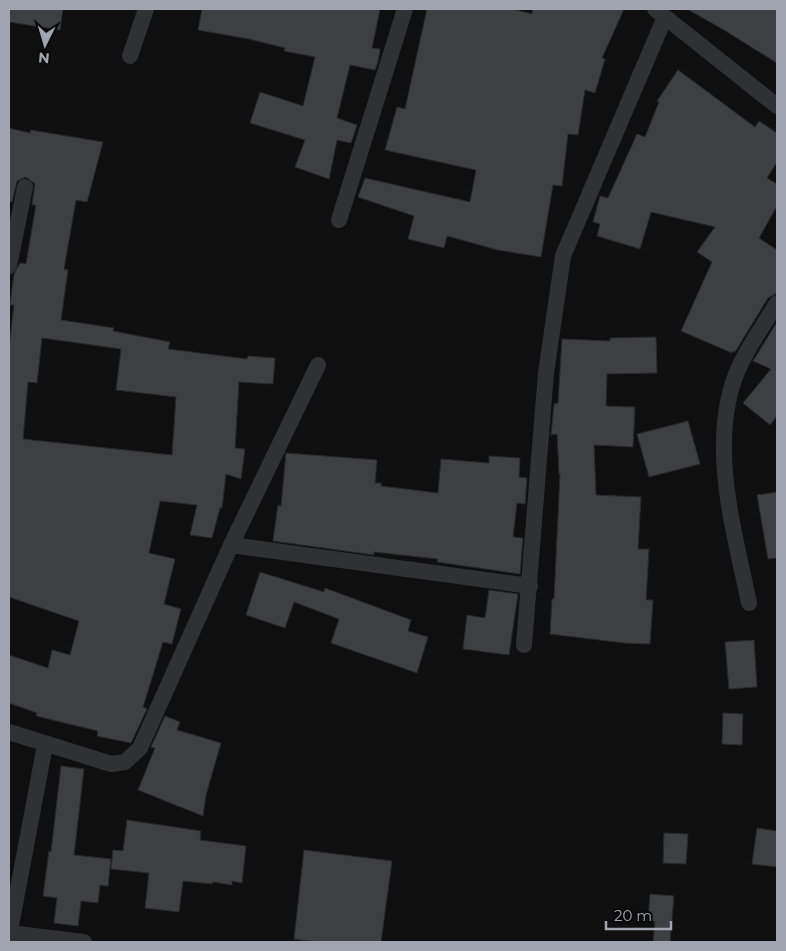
<svg xmlns="http://www.w3.org/2000/svg" width="786" height="951" font-family="Montserrat,sans-serif">
	<style>
		.building { fill: #3e3f43; stroke: #29292c; fill-rule: evenodd }
		.lines { fill: none; stroke-linecap: round; stroke-linejoin: round }
		.minor { stroke: #303135; stroke-width: 16 }
	</style>
	<rect width="100%" height="100%" fill="#0f0f10"/>
	<path class="building" d="M9 9H63L60 30 9 22Z
		M202 9H380L372 48 380 49 378 62 375 70 350 65 337 118 357 125 351 143 337 140 329 179 295 167 305 140 250 123 260 92 303 106 315 57 284 51 285 48 249 39 198 30Z
		M427 9H512L532 14 533 9H624L602 58 605 59 595 93 585 90 578 135 568 134 562 186 553 185 541 257 498 250 447 236 444 248 408 239 414 216 358 197 365 178 470 202 476 170 385 150 397 107 405 109Z
		M687 9H777V63L724 30Z
		M678 70 755 127 759 121 777 133V162L767 178 777 184V206L759 238 777 250V293L768 298 735 352 733 351 732 353 681 331 712 262 697 252 715 227 651 212 640 249 597 236 600 224 593 222 600 196 608 198 637 134 645 137 659 102 657 101Z
		M9 128 30 133 31 130 103 142 87 202 76 200 64 269 68 270 61 320 114 328 113 331 170 342 168 349 247 359 248 356 275 358 273 384 239 382 235 448 245 449 241 479 226 474 222 508H220L212 538 190 535 197 505 160 501 149 553 175 559 164 604 181 609 172 644 163 642 143 707 147 709 131 743 97 736 98 731 36 716 37 713 9 703V655L48 668 52 650 70 655 79 621 9 597V348L14 305H10L14 274 20 263 26 264 36 205H32L35 184 26 177 17 181 12 202 9 201ZM42 338 121 349 116 390 176 397 172 455 23 439 28 382 37 383Z
		M777 322V416L770 425 743 403 771 369 753 361Z
		M656 337 657 373 607 374 606 406 635 407 633 447 594 445 596 495 641 497 638 549H649L646 600H653L650 644 624 643 550 634 552 599H554L560 474H559L557 434 551 435 554 404 558 403 562 339 610 341V338Z
		M688 421 700 464 649 477 637 434Z
		M286 453 377 460 375 483H381V486L438 493 441 459 489 463V456L520 458 519 477 527 478 525 504 517 503 513 537 523 538 520 574 437 562 438 559 374 552V555L273 541 278 505 281 506Z
		M777 492V558L768 559 757 495Z
		M260 572 324 592 325 588 411 620 408 631 428 637 417 673 331 643 339 619 294 602 285 628 246 615Z
		M489 590 518 594 509 655 463 649 467 615 485 618Z
		M754 640 757 687 729 689 725 642Z
		M723 713 743 714 742 745 722 744Z
		M165 716 180 722 177 730 221 743 206 795 203 816 138 790 155 748 151 747Z
		M61 766 84 769 74 855 111 859 108 886 100 885 98 903 81 901 78 926 54 923 57 898 43 896 49 851 51 852Z
		M127 820 201 831 200 840 246 846 242 883 232 881V885L213 882 212 884 183 881 179 912 145 908 149 873 111 869 113 850 123 851Z
		M757 828 777 831V867L752 864Z
		M664 833 688 834 686 864 663 863Z
		M304 850 392 861 381 942H318L294 939Z
		M650 894 674 896 670 942H653L655 922 648 921Z"/>
	<g class="lines">
		<path class="minor" d="M655 9 777 106
			M130 56 146 9
			M339 220 405 9
			M9 266 25 187
			M231 545 530 586
			M749 603C734 529 706 438 740 365 750 344 765 323 777 303
			M524 645 546 373 563 256 665 17
			M9 732 111 764 125 762 140 748 231 545 318 365
			M9 933 84 942
			M9 936 45 745"/>
	</g>
	<rect width="786" height="951" fill="none" stroke="#a0a5b1" stroke-width="20"/>
	<g transform="translate(45 45) rotate(185)" stroke="#0a0a0b" stroke-width="4" paint-order="stroke">
	<path d="M0-4L9 19L0 12L-9 19Z" fill="#a0a5b1"/>
	<text y="-8" font-size="14" font-weight="bold" text-anchor="middle" fill="#a0a5b1">N</text>
	</g>
	<path d="M606 921v8h65v-8" fill="none" stroke="#a0a5b1" stroke-width="2.5"/>
	<text x="614" y="921" font-size="15" fill="#a0a5b1" stroke="#0a0a0b" stroke-width="4" paint-order="stroke">20 m</text>
</svg>
